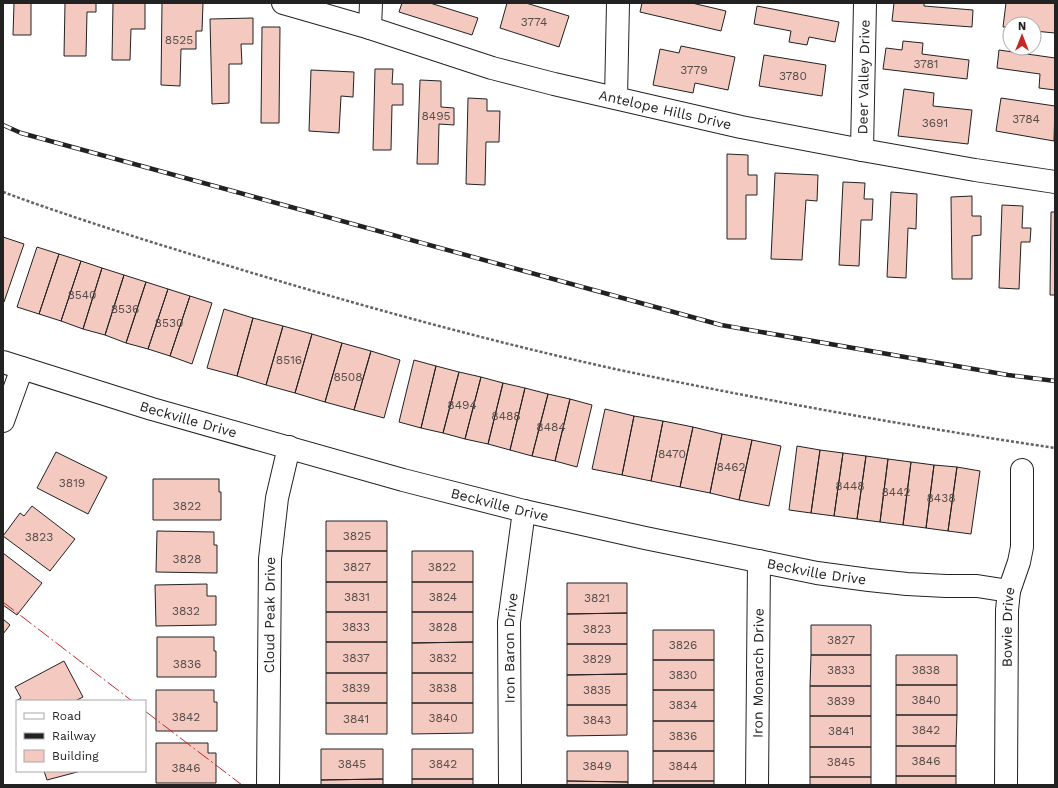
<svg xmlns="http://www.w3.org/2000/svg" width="1058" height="788" font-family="'Work Sans',sans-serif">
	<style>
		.building { fill: #f3c9c0; stroke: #222 }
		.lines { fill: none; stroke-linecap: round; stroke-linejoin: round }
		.street-casing { stroke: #222; stroke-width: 24 }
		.path { stroke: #646464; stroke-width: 2.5; stroke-dasharray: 3 2; stroke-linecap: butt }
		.street { stroke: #fff; stroke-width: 22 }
		.rail-casing { stroke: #222; stroke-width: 4.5 }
		.rail { stroke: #fff; stroke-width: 3; stroke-dasharray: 9; stroke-linecap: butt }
		.power { stroke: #c62828; stroke-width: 1; stroke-dasharray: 14 3 2 3; stroke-linecap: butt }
		.labels { text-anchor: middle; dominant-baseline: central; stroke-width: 3; stroke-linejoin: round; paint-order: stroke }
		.number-label { font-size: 12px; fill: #564c4a }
		.street-label { font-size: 14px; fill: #222; stroke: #fff }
	</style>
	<rect width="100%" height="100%" fill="#fff"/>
	<path class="building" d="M14 3H31V35H13Z
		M65 3H96V12H87L86 56H64Z
		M113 3H145V29H131L130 60H112Z
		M162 3H203L202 31H196V49H181L180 86 161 85Z
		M402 3H430L478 18 472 35 399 12Z
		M507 3H526L569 16 559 47 500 28Z
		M642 3H692L726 11 721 31 640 12Z
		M894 3H924V6L973 10 972 27 892 21Z
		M1006 3H1055V33L1034 31V24H1010V27H1003Z
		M757 6 839 22 835 42 809 37 807 45 789 42 791 31 754 24Z
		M253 18V44H241L242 64H229V103L212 104 210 19Z
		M262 27H280L279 123H261Z
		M903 41 923 43 922 54 969 60 967 79 883 69 886 48 902 50Z
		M681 46 735 57 728 90 695 83 693 93 653 85 660 49 679 53Z
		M999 50 1055 58V90L1039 88 1040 74 997 68Z
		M764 55 826 65 822 96 759 86Z
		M375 69H393L392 84H403V105H392L391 150H373Z
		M311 70 354 72 353 97 341 96 339 133 309 131Z
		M420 80 441 81V107L454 108V125L439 124 438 164H417Z
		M904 89 934 93 933 106 972 110 968 144 898 136Z
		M468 98 487 99V111H500L499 142H486L485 185 466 184Z
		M1001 98 1055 106 1054 141 996 131Z
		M727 154 748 155V175H757V195H746V239H727Z
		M775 173 818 175 817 201 806 200 802 260 771 259Z
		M843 182 865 183 864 199H873L872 220H861L859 266 839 265Z
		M891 192 917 194 916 229 908 228 906 278 887 277Z
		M972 196V216H981V235L972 236V279H952L951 197Z
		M1002 205 1023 206 1022 228H1031L1030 242H1021L1019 289 999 288Z
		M1051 212H1055V295H1050Z
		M3 237 24 244 4 302H3Z
		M37 247 59 254 39 314 17 307Z
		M59 254 81 261 61 321 39 314Z
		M81 261 102 268 83 329 61 321Z
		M102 268 124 275 105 335 83 329Z
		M124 275 146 282 126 343 105 335Z
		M146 282 168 289 148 349 126 343Z
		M168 289 190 296 170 356 148 349Z
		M190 296 212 303 192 364 170 356Z
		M224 309 253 318 237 376 207 368Z
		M253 318 283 326 266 385 237 376Z
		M283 326 312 334 295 393 266 385Z
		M312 334 342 343 325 402 295 393Z
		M342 343 371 351 354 410 325 402Z
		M371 351 400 360 384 418 354 410Z
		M414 360 436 366 421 428 399 422Z
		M436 366 459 372 443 433 421 428Z
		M459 372 481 377 465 439 443 433Z
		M481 377 503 383 488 444 465 439Z
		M503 383 525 388 510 450 488 444Z
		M525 388 548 394 532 456 510 450Z
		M548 394 570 399 555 461 532 456Z
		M570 399 592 405 577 467 555 461Z
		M605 409 634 416 622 475 592 469Z
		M634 416 663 421 651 481 622 475Z
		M663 421 693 427 680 487 651 481Z
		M693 427 722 434 710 493 680 487Z
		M722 434 752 440 739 500 710 493Z
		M752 440 781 446 769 506 739 500Z
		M797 446 820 450 811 513 789 510Z
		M820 450 843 453 834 516 811 513Z
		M56 452 107 477 88 514 37 488Z
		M843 453 866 456 857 519 834 516Z
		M866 456 888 459 880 522 857 519Z
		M888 459 911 462 903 525 880 522Z
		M911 462 934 465 926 528 903 525Z
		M934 465 957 467 948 531 926 528Z
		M957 467 980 471 971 534 948 531Z
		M153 479H219V492H221V520H153Z
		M32 506 75 539 50 571 3 536 20 513 24 516Z
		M326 521H387V551H326Z
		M157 531 214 532V545H217V573L156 572Z
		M326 551H387V582H326Z
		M412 551H473V582H412Z
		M3 553 42 583 17 615 3 605Z
		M326 582H387V612H326Z
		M412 582H473V612H412Z
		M567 583H627V613L567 614Z
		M207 584V596H216V625L156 626 155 585Z
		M326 612H387V642H326Z
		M412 612H473V642L412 643Z
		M627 613V644H567V614Z
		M3 619 10 625 3 634Z
		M811 625H871V655H811Z
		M653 630H714V660H653Z
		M157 637H214V651H216V677H157Z
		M326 642H387V673H326Z
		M473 642V673H412V643Z
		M567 644H627V674L567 675Z
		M811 655H871V686H810Z
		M896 655H957V685H896Z
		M653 660H714V690H653Z
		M64 661 83 697 75 701H17V702L16 701 21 698 15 687Z
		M326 673H387V703H326Z
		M412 673H473V703H412Z
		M627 674V705H567V675Z
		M896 685H957V715H896Z
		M810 686H871V716H810Z
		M156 690H214V702H217V731H156Z
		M653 690H714V721H653Z
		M326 703H387V734H326Z
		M412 703H473V733L412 734Z
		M567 705H627V735L567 736Z
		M896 715H957L956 746H896Z
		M810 716H871V747H810Z
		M653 721H714V751H653Z
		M156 743H208V753H216V783H156Z
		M896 746H956V776H896Z
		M810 747H871V777H810Z
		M321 749H383V779L321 780Z
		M412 749H473V779H412Z
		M567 751H628V782L567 781Z
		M653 751H714V781H653Z
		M44 771H81L47 780Z
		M896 776H956V785H896Z
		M810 777H871V785H810Z
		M383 779V785H321V780Z
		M412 779H473V785H412Z
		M567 781 628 782V785H567Z
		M653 781H714V785H653Z"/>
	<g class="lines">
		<g class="street-casing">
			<g id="street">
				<path id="s1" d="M283 3 370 28 492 68 554 84 741 127 862 150 975 170 1055 182"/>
				<path d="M370 28 371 3"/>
				<path d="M616 98 618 3"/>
				<path id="s2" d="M862 150 865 3"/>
				<path id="s3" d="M3 362 152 409 403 480 524 511 645 538 817 573 869 580 907 584 946 586H977L1009 591"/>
				<path d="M3 421 22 368"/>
				<path id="s4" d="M268 785 270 559 277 498 289 447"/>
				<path id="s5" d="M510 785 509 622 524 511"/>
				<path id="s6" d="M757 785 759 561"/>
				<path id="s7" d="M1006 785 1007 610 1009 591 1019 562 1022 547V470"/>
			</g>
		</g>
		<path class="path" d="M3 192C76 219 151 242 226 265 354 304 484 340 615 369 761 400 908 426 1055 448"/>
		<use href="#street" class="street"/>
		<g class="rail-casing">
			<path id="rail" d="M3 125 21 133 721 325 1008 375 1055 381"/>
		</g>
		<use href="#rail" class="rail"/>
		<path class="power" d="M3 602 132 701
			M145 711 242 785"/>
	</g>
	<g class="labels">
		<g class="number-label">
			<text x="534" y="22">3774</text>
			<text x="179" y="40">8525</text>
			<text x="926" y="64">3781</text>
			<text x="694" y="70">3779</text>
			<text x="793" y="76">3780</text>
			<text x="436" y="116">8495</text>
			<text x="1026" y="119">3784</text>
			<text x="935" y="123">3691</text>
			<text x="82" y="295">8540</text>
			<text x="125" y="309">8536</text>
			<text x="169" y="323">8530</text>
			<text x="289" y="360">8516</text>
			<text x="348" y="377">8508</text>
			<text x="462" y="405">8494</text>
			<text x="506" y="416">8488</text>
			<text x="551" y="427">8484</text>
			<text x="672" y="454">8470</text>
			<text x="731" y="467">8462</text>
			<text x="72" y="483">3819</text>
			<text x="850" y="486">8448</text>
			<text x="896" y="492">8442</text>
			<text x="941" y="498">8438</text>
			<text x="187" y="506">3822</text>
			<text x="357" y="536">3825</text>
			<text x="39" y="537">3823</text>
			<text x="187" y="559">3828</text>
			<text x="357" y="567">3827</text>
			<text x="442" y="567">3822</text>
			<text x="357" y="597">3831</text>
			<text x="443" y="597">3824</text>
			<text x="597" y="598">3821</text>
			<text x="186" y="611">3832</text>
			<text x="356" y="627">3833</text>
			<text x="443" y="627">3828</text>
			<text x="597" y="629">3823</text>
			<text x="841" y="640">3827</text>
			<text x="683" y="645">3826</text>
			<text x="356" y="658">3837</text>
			<text x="443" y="658">3832</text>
			<text x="597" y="659">3829</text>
			<text x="187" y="664">3836</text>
			<text x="841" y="670">3833</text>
			<text x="926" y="670">3838</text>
			<text x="683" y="675">3830</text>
			<text x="356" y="688">3839</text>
			<text x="443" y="688">3838</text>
			<text x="597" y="690">3835</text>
			<text x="926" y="700">3840</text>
			<text x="841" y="701">3839</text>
			<text x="683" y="705">3834</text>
			<text x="186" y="717">3842</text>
			<text x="443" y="718">3840</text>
			<text x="356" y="719">3841</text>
			<text x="597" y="720">3843</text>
			<text x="926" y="730">3842</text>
			<text x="841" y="731">3841</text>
			<text x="683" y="736">3836</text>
			<text x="926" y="761">3846</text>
			<text x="841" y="762">3845</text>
			<text x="352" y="764">3845</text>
			<text x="443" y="764">3842</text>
			<text x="597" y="766">3849</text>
			<text x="683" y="766">3844</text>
			<text x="186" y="768">3846</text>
		</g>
		<g class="street-label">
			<text stroke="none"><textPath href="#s2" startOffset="73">Deer Valley Drive</textPath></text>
			<text stroke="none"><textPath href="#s1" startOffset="397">Antelope Hills Drive</textPath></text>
			<text stroke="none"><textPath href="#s3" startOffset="194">Beckville Drive</textPath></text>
			<text stroke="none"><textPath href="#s3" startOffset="517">Beckville Drive</textPath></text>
			<text stroke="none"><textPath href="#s3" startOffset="841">Beckville Drive</textPath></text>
			<text stroke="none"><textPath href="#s4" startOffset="170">Cloud Peak Drive</textPath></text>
			<text stroke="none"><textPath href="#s7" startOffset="158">Bowie Drive</textPath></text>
			<text stroke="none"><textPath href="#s5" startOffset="137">Iron Baron Drive</textPath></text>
			<text stroke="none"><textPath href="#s6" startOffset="112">Iron Monarch Drive</textPath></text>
		</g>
	</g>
	<rect width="1058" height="788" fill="none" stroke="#222222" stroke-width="8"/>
	<rect x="16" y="700" width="130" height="72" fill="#ffffff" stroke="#a7a7a7"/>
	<rect x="24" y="713" width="20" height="6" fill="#ffffff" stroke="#a7a7a7"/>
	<text x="52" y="720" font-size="12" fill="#222222">Road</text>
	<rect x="24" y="733" width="20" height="6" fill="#222222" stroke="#a7a7a7"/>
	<text x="52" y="740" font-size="12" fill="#222222">Railway</text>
	<rect x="24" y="750" width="20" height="12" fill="#f3c9c0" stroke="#a7a7a7"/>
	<text x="52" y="760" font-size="12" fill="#222222">Building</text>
	<g transform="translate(1022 36)"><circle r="19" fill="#ffffff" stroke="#a7a7a7"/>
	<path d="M0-3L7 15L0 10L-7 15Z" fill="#c62828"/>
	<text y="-6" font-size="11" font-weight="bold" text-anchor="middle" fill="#222222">N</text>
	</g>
</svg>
